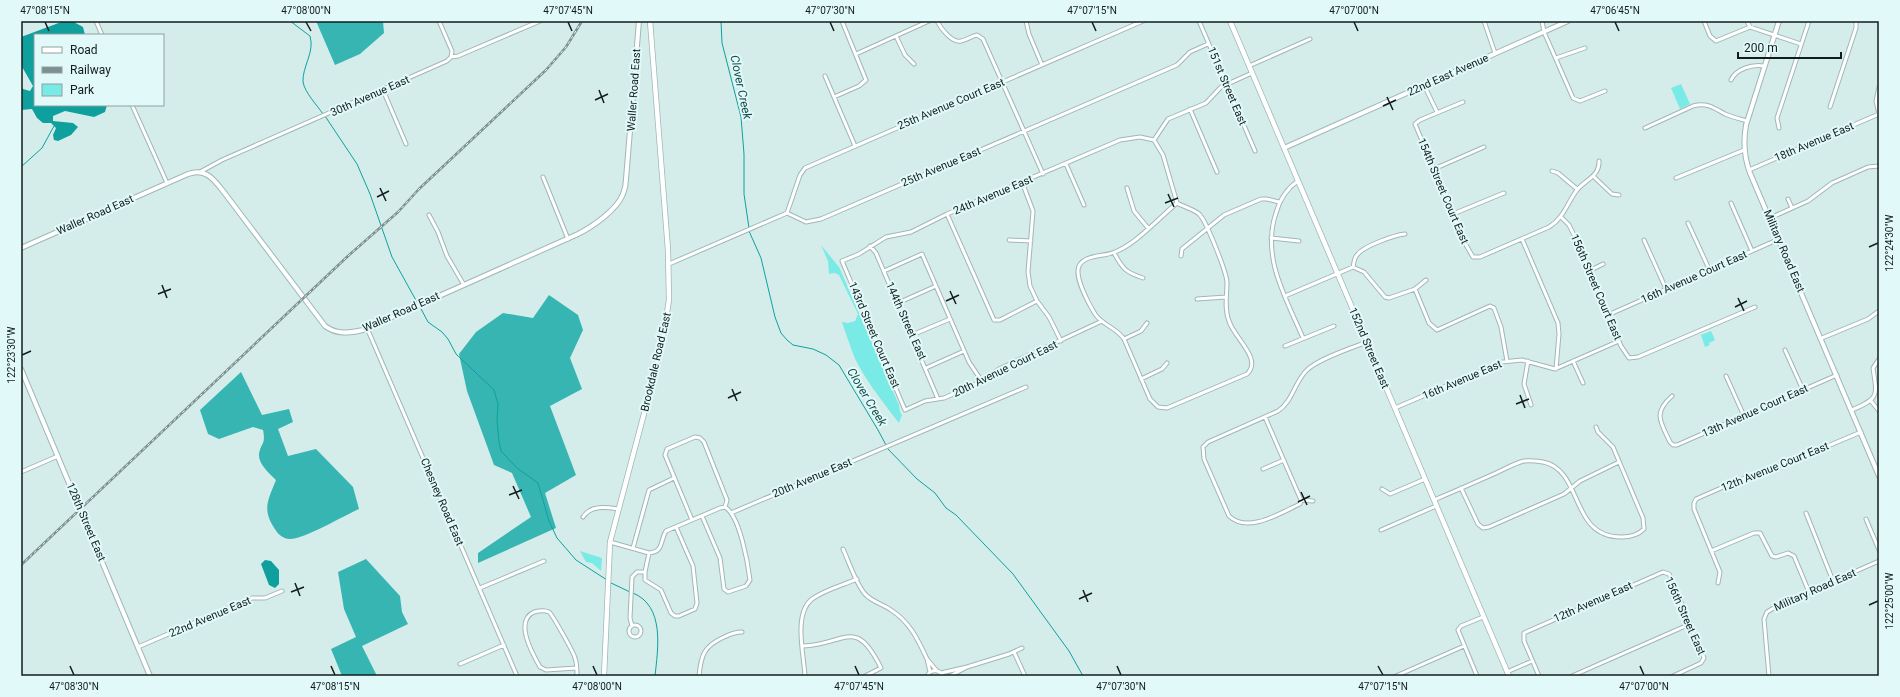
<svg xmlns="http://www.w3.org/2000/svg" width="1900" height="697" font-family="Roboto,sans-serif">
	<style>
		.green { fill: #7aeae7 }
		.forest { fill: #37b5b3 }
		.water { fill: #0fa09e }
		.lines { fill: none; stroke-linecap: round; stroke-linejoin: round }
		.stream { stroke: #0fa09e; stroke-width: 1 }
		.minor-casing { stroke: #a0b7b6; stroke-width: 5 }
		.tertiary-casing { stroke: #a0b7b6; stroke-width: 6 }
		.secondary-casing { stroke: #a0b7b6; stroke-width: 6 }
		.minor { stroke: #fff; stroke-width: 3 }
		.tertiary { stroke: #fff; stroke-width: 4 }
		.secondary { stroke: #fff; stroke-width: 4.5 }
		.rail-casing { stroke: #7d8f8e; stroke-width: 2.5 }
		.rail { stroke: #e1faf9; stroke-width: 1; stroke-dasharray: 3; stroke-linecap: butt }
		.ticks { fill: none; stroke: #131c1c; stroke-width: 1.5 }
		.labels { text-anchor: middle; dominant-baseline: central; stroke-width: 4; stroke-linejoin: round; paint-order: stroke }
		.street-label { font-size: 11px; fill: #131c1c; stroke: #e1faf9 }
		.water-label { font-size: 12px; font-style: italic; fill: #154b4a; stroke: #e1faf9 }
		.neatline { fill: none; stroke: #131c1c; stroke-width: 1.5 }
		.ticks-label { font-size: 10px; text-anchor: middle; fill: #131c1c }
	</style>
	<rect width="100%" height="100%" fill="#d4edeb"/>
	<path class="green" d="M1681 84 1690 104 1680 109 1671 88Z
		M821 245 839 267 899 405 900 412 902 415 899 423C885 405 859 372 852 351 849 342 845 332 842 322L848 323 855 321 858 314 839 275 835 273 829 274 828 261Z
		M1711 331 1715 340 1709 343 1710 345 1705 347 1701 335Z
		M580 551 602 558 601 571 592 563 586 562Z"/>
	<path class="forest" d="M316 21H383L384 33 360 54 335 65Z
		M549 295 578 315 583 330 570 358 582 389 550 406 576 475 545 493 556 528 478 563V553L531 517 512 473 494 465 467 391 459 354 476 332 503 313 533 318Z
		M241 372 262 415 289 409 293 422 278 429 288 456 316 449 353 487 359 509C345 515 303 540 289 539 281 538 277 533 273 526 262 508 269 498 276 480 270 474 258 464 259 454 261 442 266 445 263 430L253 427 219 439 208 434 200 410Z
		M366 559 400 596 402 612 408 624 362 646 377 676H342L331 649 356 637 344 609 338 572Z"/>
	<path class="water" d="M64 21H72L83 27 85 35H35V105H107L105 112 94 117 65 111 53 116V121L73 123 78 127 71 135 58 141 54 140 53 135 56 128 51 123H43L37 118 32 109 21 110V86L23 89 30 91 33 86 21 65V37Z
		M265 560 271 561 279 570V584L275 588 269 585 261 564Z"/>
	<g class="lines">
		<path class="stream" d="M290 21 310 36C315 52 302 67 303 82 305 93 317 105 323 114
			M721 21 722 43 741 117 744 154V194L749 228
			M325 116 357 164 370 194 392 257 418 304
			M21 167 42 148 54 126
			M749 231 761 258 775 317 781 333 787 340 793 345 813 349 826 355 839 365 878 430 886 445
			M420 307 428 322 442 332 448 339 456 354 494 390 498 404 497 421 499 442 501 451 517 468 538 483 549 521 557 538 576 560 607 580
			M887 448 917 479 935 493 946 508 956 515 1013 574 1069 651 1083 676
			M609 582 630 592
			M633 593C665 606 658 648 655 676"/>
		<g class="minor-casing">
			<path id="minor" d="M96 21 102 35
				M439 21 452 51 451 57
				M937 21C941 29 952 43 961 41 967 40 972 36 977 35L983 39 1043 174
				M1026 21 1029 34 1042 65
				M1199 21 1255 151
				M1484 21 1495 53
				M1542 21 1544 32 1573 98 1580 101 1605 91
				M1704 21 1710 36 1716 41 1750 27 1801 44
				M1747 21 1750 27
				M896 36 905 55 914 64
				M856 54 929 21
				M1556 58 1585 48
				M1249 66 1310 39
				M825 76 855 146
				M1731 80C1736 69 1752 64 1764 66
				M1424 85 1437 112
				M383 90 406 144
				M834 97 859 86 866 80 842 21
				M1463 102 1420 120 1415 124 1466 245 1473 257H1480L1549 227C1564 218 1567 203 1577 190 1585 180 1600 176 1599 161
				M132 105 167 183
				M1830 107 1856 28V21
				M1190 109 1217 172
				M1879 114 1876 101 1879 87
				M1645 128 1693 106C1707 102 1714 108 1725 114 1732 117 1740 119 1747 121
				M1779 128 1777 118 1809 21
				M1154 140 1168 119 1206 103 1221 87 1252 73
				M1066 164 1084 205
				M1434 169 1484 147
				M1749 170 1879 114
				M1552 171 1558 173 1577 189
				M200 172 222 160 447 61 451 57 458 56 540 21
				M1593 176 1612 194 1619 195
				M543 177 568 239
				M1676 178 1744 150
				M1298 181C1286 189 1280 199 1276 213 1261 257 1286 298 1303 338
				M1022 182 1033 211 1028 272 1030 286 1037 301 1049 317 1061 341
				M1127 188 1134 211 1148 228
				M1788 199 1792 208
				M1731 203 1752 251
				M787 213 806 222 821 219 1177 65 1190 52 1208 44
				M787 213 800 175 805 168 1143 21
				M947 214 994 320H1000L1037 301
				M1453 214 1504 193
				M429 215 438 232 447 256 464 285
				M1561 217 1569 225 1575 237 1621 346 1629 358 1638 357 1755 307
				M1770 218 1808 201 1832 183 1868 167 1879 166
				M1688 223 1710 271
				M1271 238 1299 241
				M1522 239 1558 323 1559 334 1556 369
				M1009 240 1031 241
				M1644 240 1666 289
				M870 246 876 253 938 399
				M1114 253C1123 269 1125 272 1143 278
				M1181 256 1182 249 1224 215 1261 199H1267L1279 202
				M669 264 787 213
				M1353 267 1364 272 1385 297 1389 298 1415 289 1426 280
				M1353 267C1354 263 1354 258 1357 255 1363 246 1395 235 1405 234
				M884 271 922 254 969 362 981 380
				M1589 271 1603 264
				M1415 289 1429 323 1437 330 1490 306 1494 308 1501 327 1507 361
				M1285 296 1353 267
				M1197 299 1226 297
				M898 303 936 286
				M1608 315 1779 239
				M1102 321 999 369 974 385 944 398 925 401 905 410 842 261 859 254 886 237 911 232 947 214 1120 140 1140 137 1154 140 1163 155 1177 203C1184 207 1193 209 1199 214 1206 220 1226 271 1227 282 1227 295 1224 309 1229 321 1234 338 1263 359 1247 374L1167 408 1158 407 1150 399 1124 339C1117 328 1102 325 1095 314 1089 304 1074 277 1079 266 1085 254 1104 257 1115 252 1136 244 1159 218 1177 203
				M367 328 517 676
				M912 335 950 319
				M1822 338 1868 319 1879 311
				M1124 339 1141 331 1147 323
				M1285 346 1334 326
				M1785 350 1803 390
				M1528 361 1524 384 1531 405
				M1573 361 1583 383
				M926 368 964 351
				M1726 376 1744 416
				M1141 379 1162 369 1167 363
				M1672 396C1653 413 1660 421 1670 442L1673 445H1677L1837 375
				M1871 401 1879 411
				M1395 408 1502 362 1522 360 1555 369 1619 341
				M1852 410C1880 398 1877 396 1873 368L1879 359
				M1265 417 1301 500
				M1263 469 1284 460
				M21 472 58 456
				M1461 488 1478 524 1483 528 1489 527 1564 494 1580 481 1619 462
				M1382 489 1390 494 1425 479
				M1301 500 1300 504C1280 513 1248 534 1229 516L1204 459 1203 447 1208 442 1278 411C1293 401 1295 381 1307 370 1318 359 1351 348 1367 342
				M1301 500 1313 501
				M1434 500C1455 491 1476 482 1496 473 1505 469 1515 463 1524 461 1530 460 1537 461 1543 462 1584 470 1569 538 1622 537 1630 537 1638 535 1644 529L1643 518 1613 447 1598 432 1596 427
				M731 513 1026 387
				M1806 513 1833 581
				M583 517C591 505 605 507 618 509
				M1866 519 1879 550
				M692 520 665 455 667 449 695 437 700 438 704 442 727 500 725 507
				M1381 530 1436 506
				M610 542 649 553C664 552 660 540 666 531L720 508 725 507C740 516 748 564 750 580L746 586 728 592 724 589 720 558 702 516
				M633 548 649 490 674 478
				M843 549C849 562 856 584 865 594 872 602 883 604 891 610 910 622 918 640 927 659
				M1711 551 1754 533H1760L1772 556 1776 557 1788 553 1794 556 1809 592
				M649 553 645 572V580L661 590 671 613 675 616H679L695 609 697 603 693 566 676 527
				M1718 583 1720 572 1694 509V503L1696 499 1737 481 1797 459 1861 432
				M480 588 544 561
				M629 631a6 6 0 1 1 12 0a6 6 0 1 1-12 0Z
				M632 626 630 618 632 577 637 572H645
				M803 646C845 645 855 615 881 668L865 676
				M138 647 252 598H265L282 591
				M1014 652 1025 676
				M460 664 504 645
				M967 667 1009 654 1022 648
				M576 668 546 670 540 667C532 653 514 621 534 612 538 611 545 610 549 612 552 614 574 653 575 658 577 663 577 670 577 676
				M930 672 927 659 937 671
				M1507 672 1532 661
				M941 673 967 667 950 676
				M699 676C701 655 704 646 724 637 730 634 735 632 742 632
				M805 676C804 655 793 614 812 599 824 590 843 585 857 579
				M927 676 930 672C936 669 940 671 943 676
				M1396 676 1464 646
				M1477 676 1458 630 1461 626 1483 617
				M1539 676 1524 641V633L1663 572 1669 574 1671 578 1704 658 1701 663 1673 676
				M1572 676 1690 624
				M1769 676 1764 619 1767 612 1777 606 1879 561"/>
		</g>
		<g class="tertiary-casing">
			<path id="tertiary" d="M1779 21 1746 125C1743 142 1744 157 1750 173L1879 476
				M1284 148 1568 21
				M21 248 188 174C205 168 213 178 223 191L325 326C337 335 350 333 363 330L578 234C592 227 617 210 623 194 625 189 626 184 626 179L639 21
				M21 369 150 676"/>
		</g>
		<g class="secondary-casing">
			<path id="secondary" d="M1230 21 1509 676
				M604 676 610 542 654 376 662 343 669 300 668 250 650 21"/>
		</g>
		<use href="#minor" class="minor"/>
		<use href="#tertiary" class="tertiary"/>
		<use href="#secondary" class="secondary"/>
		<g class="rail-casing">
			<path id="rail" d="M21 565 348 256 398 212 419 189 546 70 566 47 582 21"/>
		</g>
		<use href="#rail" class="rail"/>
	</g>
	<path class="ticks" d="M45 22 49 31M306 22 311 31M568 22 572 31M830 22 834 31M1092 22 1096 31M1354 22 1358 31M1615 22 1619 31M599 90 604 103M1387 97 1393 110M595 100 608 94M1383 106 1396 100M380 188 386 201M1168 194 1174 207M377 197 389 191M1165 203 1178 198M1869 247 1878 243M162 285 167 298M950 291 956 304M158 294 171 289M1738 298 1744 311M946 301 959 295M1735 307 1747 301M22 355 31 351M732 389 737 401M1520 395 1525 408M728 398 741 392M1516 404 1529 399M513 486 519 499M1301 492 1307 505M509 495 522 490M1298 502 1310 496M295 583 300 596M1083 590 1088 602M291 592 304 587M1079 599 1092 593M1869 605 1878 601M70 666 74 675M331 666 335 675M593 666 597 675M855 666 859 675M1117 666 1121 675M1378 666 1383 675M1640 666 1644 675"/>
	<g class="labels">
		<g class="street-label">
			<text transform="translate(1448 75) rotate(-24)">22nd East Avenue</text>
			<text transform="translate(1227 86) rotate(67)">151st Street East</text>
			<text transform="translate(634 90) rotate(-86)">Waller Road East</text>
			<text transform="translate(370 96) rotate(-24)">30th Avenue East</text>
			<text transform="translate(951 104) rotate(-23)">25th Avenue Court East</text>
			<text transform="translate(1814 142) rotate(-23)">18th Avenue East</text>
			<text transform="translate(941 167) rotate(-23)">25th Avenue East</text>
			<text transform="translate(1443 191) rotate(67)">154th Street Court East</text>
			<text transform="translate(993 195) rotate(-23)">24th Avenue East</text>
			<text transform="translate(95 215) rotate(-24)">Waller Road East</text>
			<text transform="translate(1784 251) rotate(67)">Military Road East</text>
			<text transform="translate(1694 277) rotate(-24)">16th Avenue Court East</text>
			<text transform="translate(1596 287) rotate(67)">156th Street Court East</text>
			<text transform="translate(401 312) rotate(-24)">Waller Road East</text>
			<text transform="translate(906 321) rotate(66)">144th Street East</text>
			<text transform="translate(874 335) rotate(67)">143rd Street Court East</text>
			<text transform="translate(1369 348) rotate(67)">152nd Street East</text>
			<text transform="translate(656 362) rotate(-77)">Brookdale Road East</text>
			<text transform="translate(1005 369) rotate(-26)">20th Avenue Court East</text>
			<text transform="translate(1462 380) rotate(-23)">16th Avenue East</text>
			<text transform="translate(1755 411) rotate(-24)">13th Avenue Court East</text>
			<text transform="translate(1775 467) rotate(-22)">12th Avenue Court East</text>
			<text transform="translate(812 478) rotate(-23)">20th Avenue East</text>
			<text transform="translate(442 502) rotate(67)">Chesney Road East</text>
			<text transform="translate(86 522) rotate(67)">128th Street East</text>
			<text transform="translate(1815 590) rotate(-24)">Military Road East</text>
			<text transform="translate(1593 602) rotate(-24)">12th Avenue East</text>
			<text transform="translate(1685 616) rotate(66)">156th Street East</text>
			<text transform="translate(210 617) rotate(-23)">22nd Avenue East</text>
		</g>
		<g class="water-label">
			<text transform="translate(741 87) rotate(78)">Clover Creek</text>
			<text transform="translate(867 397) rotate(59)">Clover Creek</text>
		</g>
	</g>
	<rect width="1900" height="697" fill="none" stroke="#e1faf9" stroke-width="44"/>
	<rect x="34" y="34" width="130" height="72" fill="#e1faf9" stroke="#8fa1a1"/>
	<rect x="42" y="47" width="20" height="6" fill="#ffffff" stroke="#8fa1a1"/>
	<text x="70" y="54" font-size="12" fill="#131c1c">Road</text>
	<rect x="42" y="67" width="20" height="6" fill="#7d8f8e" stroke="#8fa1a1"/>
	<text x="70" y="74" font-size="12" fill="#131c1c">Railway</text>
	<rect x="42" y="84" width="20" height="12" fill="#7aeae7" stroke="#8fa1a1"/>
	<text x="70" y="94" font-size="12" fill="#131c1c">Park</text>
	<path d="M1738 52v6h103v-6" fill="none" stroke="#131c1c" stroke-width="2"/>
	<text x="1744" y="52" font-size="12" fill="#131c1c" stroke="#e1faf9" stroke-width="3" paint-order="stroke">200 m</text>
	<rect x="22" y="22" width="1856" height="653" class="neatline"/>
	<g class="ticks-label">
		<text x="45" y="14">47°08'15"N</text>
		<text x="306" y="14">47°08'00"N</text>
		<text x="568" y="14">47°07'45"N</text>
		<text x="830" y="14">47°07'30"N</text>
		<text x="1092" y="14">47°07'15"N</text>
		<text x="1354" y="14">47°07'00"N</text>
		<text x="1615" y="14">47°06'45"N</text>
		<text transform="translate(1889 243) rotate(-90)" y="4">122°24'30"W</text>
		<text transform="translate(11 355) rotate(-90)" y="4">122°23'30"W</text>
		<text transform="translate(1889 601) rotate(-90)" y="4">122°25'00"W</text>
		<text x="74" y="690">47°08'30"N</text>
		<text x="335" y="690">47°08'15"N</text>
		<text x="597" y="690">47°08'00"N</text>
		<text x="859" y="690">47°07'45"N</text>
		<text x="1121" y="690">47°07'30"N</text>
		<text x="1383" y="690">47°07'15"N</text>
		<text x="1644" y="690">47°07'00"N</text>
	</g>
</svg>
